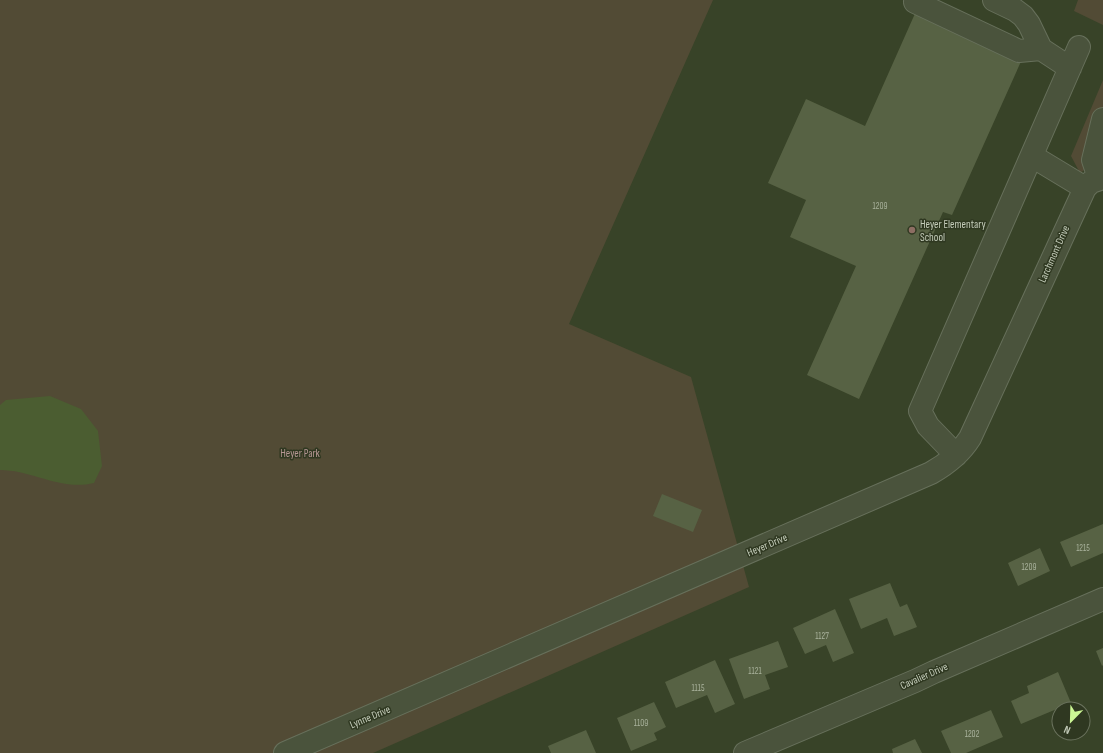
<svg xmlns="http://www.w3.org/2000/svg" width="1103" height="753" font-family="'Sofia Sans Condensed',sans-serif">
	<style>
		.green { fill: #524b35 }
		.water { fill: #4b5d31 }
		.building { fill: #576244 }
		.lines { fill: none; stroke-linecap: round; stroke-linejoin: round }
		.minor-casing { stroke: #67705b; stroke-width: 24 }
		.minor { stroke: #4a533c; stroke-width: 22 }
		.education-dot { fill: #8d6e63; stroke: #2f3821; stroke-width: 1.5 }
		.labels { text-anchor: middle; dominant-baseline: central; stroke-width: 3; stroke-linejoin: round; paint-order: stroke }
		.number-label { font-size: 9px; fill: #a9b29c }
		.poi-label { font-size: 11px; fill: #c4ccba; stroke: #2f3821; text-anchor: start }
		.street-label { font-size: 11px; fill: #c4ccba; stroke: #2f3821 }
		.park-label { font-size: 11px; fill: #b69794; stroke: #2f3821 }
	</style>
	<rect width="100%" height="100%" fill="#384328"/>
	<path class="green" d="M0 0H713L569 324 691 377 749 587 373 753H0Z
		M1078 0H1103V25L1074 11Z
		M1103 80V165L1089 167 1080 173 1071 156Z"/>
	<path class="water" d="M50 396 81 409 98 431 102 466 94 483C61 491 32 470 0 470V405L6 400Z"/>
	<path class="building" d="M917 9 1023 57 952 215 943 212 859 399 807 375 856 266 790 237 806 200 768 183 806 99 865 126Z
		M662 494 702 510 693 532 653 516Z
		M1103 524V553L1071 567 1060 542Z
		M1040 548 1050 571 1018 586 1008 563Z
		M890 583 900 607 907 604 917 627 894 636 887 618 861 629 849 599Z
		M835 609 854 653 833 662 826 645 805 654 793 628Z
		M778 641 788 667 765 675 770 689 744 699 729 659Z
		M1103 648V665L1102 666 1096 651Z
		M715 660 735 704 715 713 707 695 676 708 665 682Z
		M1058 672 1071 703 1021 724 1011 701 1029 693 1027 686Z
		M654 702 666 727 654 733 657 740 631 751 617 718Z
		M991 710 1003 737 966 753H951L941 731Z
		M586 730 596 753H551L548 746Z
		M915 739 922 753H893L892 749Z"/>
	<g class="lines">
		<g class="minor-casing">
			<path id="minor" d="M994 0 1015 10 1023 16 1029 24 1041 49 1070 68
				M915 2 1019 51 1041 49
				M1032 156 1085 188
				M1099 178 1093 160 1103 119
				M956 455 928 426 920 411 1079 47
				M285 753 931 473C947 464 960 454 970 438L1085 188 1091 182 1103 178
				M745 753 915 681 934 672 1103 599"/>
		</g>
		<use href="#minor" class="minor"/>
	</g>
	<circle class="education-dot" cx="912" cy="230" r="4"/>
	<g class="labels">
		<g class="number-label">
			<text x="880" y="206">1209</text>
			<text x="1083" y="548">1215</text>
			<text x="1029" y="567">1209</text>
			<text x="822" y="636">1127</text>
			<text x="755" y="671">1121</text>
			<text x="698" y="688">1115</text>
			<text x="641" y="723">1109</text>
			<text x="972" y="734">1202</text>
		</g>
		<g class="poi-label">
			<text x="920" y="224">Heyer Elementary<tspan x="920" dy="13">School</tspan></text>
		</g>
		<g class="street-label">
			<text transform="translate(1054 254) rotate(-66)">Larchmont Drive</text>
			<text transform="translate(767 545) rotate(-23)">Heyer Drive</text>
			<text transform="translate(924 676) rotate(-24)">Cavalier Drive</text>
			<text transform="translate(370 717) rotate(-23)">Lynne Drive</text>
		</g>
		<g class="park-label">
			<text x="300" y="453">Heyer Park</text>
		</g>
	</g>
	<g transform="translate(1071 721) rotate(203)"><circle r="19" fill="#2f3821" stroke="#6b735e"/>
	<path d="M0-3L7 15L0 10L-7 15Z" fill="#ccf795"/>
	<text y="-6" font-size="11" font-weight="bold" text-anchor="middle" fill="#c4ccba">N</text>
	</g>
</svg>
